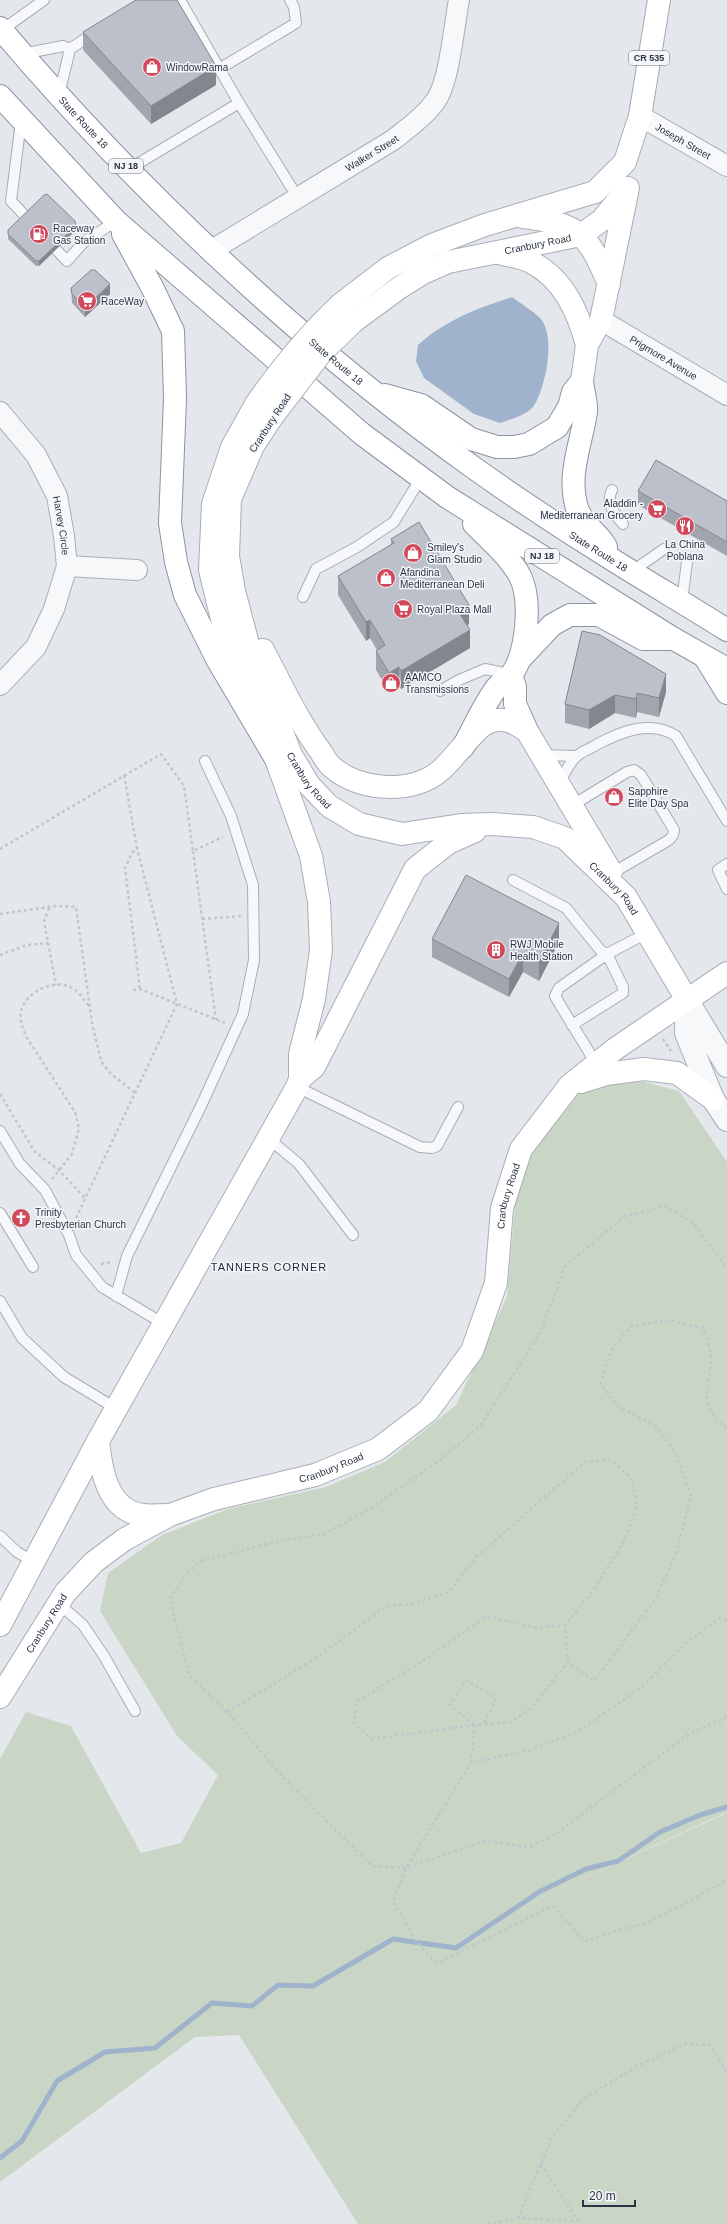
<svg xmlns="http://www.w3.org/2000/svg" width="727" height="2224" font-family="Arial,sans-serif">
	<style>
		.green { fill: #c9d6c5 }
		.water { fill: #9fb4cc }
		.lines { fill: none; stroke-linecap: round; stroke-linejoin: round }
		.stream { stroke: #9fb4cc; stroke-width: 5 }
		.service-casing { stroke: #a9aeb7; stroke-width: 12 }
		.minor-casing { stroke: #a9aeb7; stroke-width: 22 }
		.tertiary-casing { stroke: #a9aeb7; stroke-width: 24 }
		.secondary-casing { stroke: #a9aeb7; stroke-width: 24 }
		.primary-casing { stroke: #a3abb8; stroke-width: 24 }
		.trunk-casing { stroke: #8b94a3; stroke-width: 24 }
		.path { stroke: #c2c5cb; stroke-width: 2.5; stroke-dasharray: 3 3; stroke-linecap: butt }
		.service { stroke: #f7f8fa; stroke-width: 10 }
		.minor { stroke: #f7f8fa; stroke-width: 20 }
		.tertiary { stroke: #f7f8fa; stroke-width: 22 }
		.secondary { stroke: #fff; stroke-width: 22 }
		.primary { stroke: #fff; stroke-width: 22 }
		.trunk { stroke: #fff; stroke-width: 22 }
		.secondary-bridge-casing { stroke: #a9aeb7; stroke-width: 24; stroke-linecap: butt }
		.secondary-bridge { stroke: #fff; stroke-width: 22 }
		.wall { fill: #a1a5ae }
		.shaded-wall { fill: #83868d }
		.building { fill: #bbc0ca; stroke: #83868d }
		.labels { text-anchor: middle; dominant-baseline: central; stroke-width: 3; stroke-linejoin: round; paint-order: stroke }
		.shield { fill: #f4f6f9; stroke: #676e7b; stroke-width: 1 }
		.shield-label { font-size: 9px; font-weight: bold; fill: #2b3445 }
		.poi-label { font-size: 10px; fill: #2b3445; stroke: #f4f6f9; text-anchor: start }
		.street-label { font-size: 10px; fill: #2b3445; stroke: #f4f6f9 }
		.neighbourhood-label { font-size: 11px; letter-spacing: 1px; fill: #1d2536; stroke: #f4f6f9 }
	</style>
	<rect width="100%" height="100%" fill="#e4e7ec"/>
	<path class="green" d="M637 1080 679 1091 727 1162V1812L512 1911 727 1813V2224H358L239 2035 195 2037 0 2182V1759L26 1712 71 1726 141 1853 181 1843 218 1775 177 1736 100 1611 108 1573 162 1535 228 1509 326 1487 385 1462 456 1405 507 1297 515 1205 533 1151 576 1092Z"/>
	<path class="water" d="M512 297C521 304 532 310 540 318 556 335 546 385 535 404 529 415 511 419 500 423L474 414 424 378 416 361 418 345C445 320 478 308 512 297Z"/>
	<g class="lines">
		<path class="stream" d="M0 2158 22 2141 57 2081 105 2052 155 2048 212 2003 252 2006 278 1985 313 1986 393 1939 456 1948 539 1892 586 1869 618 1861 660 1832 700 1815 727 1807"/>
		<g class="service-casing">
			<path id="service" d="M2 30 44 0
				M70 49 94 33
				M22 54 63 46 70 49 59 95
				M219 69 296 23 294 7 290 0
				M239 103 298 198
				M21 121 11 201 32 223
				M129 169 239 103 180 0
				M47 240 67 261 84 242 116 221
				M612 490C605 503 615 515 623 524
				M631 572 664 549
				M303 597 316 569 357 547 394 522 422 476
				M682 601 687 562
				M440 691 459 680 485 669 510 674
				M542 755 576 756
				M558 784C564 776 569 762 577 756 582 751 590 749 596 745 620 732 651 719 676 736L727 821
				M571 806 627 772 634 770 641 775 674 830 673 835 669 840 609 875
				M727 864 718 870 727 889
				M513 880 566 908 601 951 607 954 647 933
				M572 1025 623 993V987L607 954 559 988 555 996C568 1019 583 1041 596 1064
				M297 1087 420 1147 432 1148 437 1146 458 1107
				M0 1131 20 1164 45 1190 69 1235 76 1255 102 1287 164 1324
				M268 1138 299 1164 353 1235
				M0 1213 33 1267
				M116 1296 127 1256 201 1106 243 1014 254 960 253 885 231 816 205 761
				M0 1301 22 1338 64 1377 117 1409
				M0 1536 17 1552 34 1562
				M58 1603 83 1625 104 1656 135 1711"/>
		</g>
		<g class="minor-casing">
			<g id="minor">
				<path id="s1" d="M640 116 727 166"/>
				<path id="s2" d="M212 250 393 140C407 129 429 113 438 97 450 75 454 26 459 0"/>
				<path id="s3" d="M601 320 727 395"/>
				<path id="s4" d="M0 412 36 455 57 496 64 536 67 566 54 609 36 647 0 685"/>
				<path d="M67 566 137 570"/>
			</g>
		</g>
		<g class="tertiary-casing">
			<path id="tertiary" d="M687 1000 686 1033 713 1099 727 1120
				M687 1000 727 1066"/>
		</g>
		<g class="secondary-casing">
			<g id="secondary">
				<path d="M523 217C580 224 587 233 609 284"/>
				<path d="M498 253C509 256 522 257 531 262 564 279 578 312 587 345"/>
				<path d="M340 305 388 268 432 245 485 225 595 192 625 162 640 116"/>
				<path id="s5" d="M354 321 399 288 423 273 448 262 581 235 602 220 628 188"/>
				<path d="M582 381 587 345 601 320 627 193"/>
				<path id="s6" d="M272 417 253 446 230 499 228 556 234 591 248 644 291 755 309 785 329 806 359 824 402 834 461 825 492 824 533 827 565 838 626 897 687 1000"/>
				<path d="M263 650C281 684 298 721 321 752 324 757 327 763 332 767 358 791 414 795 441 770 454 759 472 732 485 724 501 715 514 722 527 731L611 872"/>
				<path d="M300 1079 314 1067 415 869 448 843 475 831"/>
				<path d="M581 1082 606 1074 644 1069 677 1073 713 1099"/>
				<path d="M98 1441C101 1469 107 1511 143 1515 151 1516 159 1515 168 1515"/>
				<path d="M0 1625 98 1441 297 1087 300 1079V1054L314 999 321 950 319 902 311 856 276 759 224 628 210 570 213 504 232 447 256 404"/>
				<path id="s7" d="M0 1697 65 1593 94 1562 125 1539 170 1515 214 1499 315 1475 378 1449 428 1411 472 1351 496 1283 502 1208 521 1149 570 1085 615 1049 727 973"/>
			</g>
		</g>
		<g class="primary-casing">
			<path id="primary" d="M640 116 659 0"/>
		</g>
		<g class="trunk-casing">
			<g id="trunk">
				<path id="s8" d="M0 28C136 189 302 345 474 468 519 500 566 531 613 560 651 584 689 606 727 630"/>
				<path d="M0 96 116 221 362 434 447 497 674 639 727 669"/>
				<path d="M123 234 152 287 173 331 175 399 170 523 176 562 185 595 218 661 276 759"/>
				<path d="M582 381C583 391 587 403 586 412 581 445 567 475 577 508 582 525 599 533 606 547"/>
				<path d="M385 395 421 405 471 439 497 447H514L529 444 557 427 569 407 573 392 582 381"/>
				<path d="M520 659 552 625 570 615H599L643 639H674"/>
				<path d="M706 659 727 693"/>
				<path d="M511 675 515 687V704L527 731"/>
				<path d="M463 747C474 728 484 703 498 686 502 682 508 679 512 674 527 652 532 600 520 576 509 556 490 540 474 524"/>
			</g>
		</g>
		<path class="path" d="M124 775 137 848 132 853 125 868 140 989
			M0 849 161 754 184 786 193 851 223 837
			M193 851 216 1020
			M49 908 44 921 56 985
			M0 914 55 906 76 907 92 1023 101 1061 110 1073 135 1093
			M202 919 241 916
			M0 955 27 945 48 943
			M133 990 140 989 225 1023
			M663 1039 671 1051
			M0 1094 35 1152 59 1170 85 1198
			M52 1179 72 1154 79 1128 75 1112 27 1038C23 1029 19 1021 21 1011 26 991 56 977 74 989 80 993 85 1002 90 1007
			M76 1218 177 1004 137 848
			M101 1264 111 1262
			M727 1428C694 1402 711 1391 711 1358 711 1349 706 1337 703 1328L670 1320 632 1326 613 1347 600 1383 618 1406 655 1426 673 1448 691 1495 676 1554 654 1601 594 1681 568 1662 565 1625 593 1591 623 1543 637 1507 632 1479 612 1460 585 1462 477 1556 449 1592 412 1604 386 1606 315 1659 227 1712 281 1775 372 1866 406 1868 486 1841 529 1847 557 1833 686 1736 727 1716
			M727 1620 720 1618 686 1643 643 1686 579 1731 531 1750 471 1763 406 1868 393 1901 417 1942 436 1963 553 1906 584 1941 652 1921 727 1880
			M227 1712 189 1675 170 1599 185 1575 201 1561 280 1541 324 1534 367 1511 440 1460 481 1425 540 1333 565 1266 625 1216 665 1206 694 1224 727 1268
			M474 1725 450 1705 466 1680 496 1698 484 1724
			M475 1725 372 1739 354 1723 356 1702 424 1660 487 1616 536 1628 565 1625
			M471 1763 475 1725 510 1722 530 1709 568 1662
			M541 2164 578 2221
			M518 2218 552 2137 584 2098 638 2066 685 2044 710 2045 727 2072
			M487 2224 518 2218 578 2221 580 2224"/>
		<use href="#service" class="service"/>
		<use href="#minor" class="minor"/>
		<use href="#tertiary" class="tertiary"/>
		<use href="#secondary" class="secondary"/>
		<use href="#primary" class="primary"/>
		<use href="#trunk" class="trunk"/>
		<g class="secondary-bridge-casing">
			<path id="secondary-bridge" d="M256 404C281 368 308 335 340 305
				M272 417 321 353 354 321"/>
		</g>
		<use href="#secondary-bridge" class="secondary-bridge"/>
	</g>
	<path class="wall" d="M83 32 216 85 151 124 83 50Z
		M8 230H76L39 266H36L8 239Z
		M71 288 110 294 85 317 72 303Z
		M638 491 727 501V556L638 505Z
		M391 539 469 624 467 625 470 648 401 689 399 686 389 691 376 670V651L377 650 370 638 366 641 338 595V576L391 545Z
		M582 631 666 692 659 717 637 712 636 718 615 713 589 729 565 723V704Z
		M432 939 559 942 539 981 523 972 509 997 432 957Z"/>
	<path class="shaded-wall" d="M216 66V85L151 124V106Z
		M76 226V230L39 266V261Z
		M110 284V294L85 317V308Z
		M469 605V624L458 630V611Z
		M370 620V638L366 641V622Z
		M470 630V648L401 689V671Z
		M399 667V686L389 691V673Z
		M666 674V692L659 717V698Z
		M637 693V712L636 718V699Z
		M615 695V713L589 729V710Z
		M559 923V942L539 981V962Z
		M523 953V972L509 997V979Z"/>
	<path class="building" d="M136 0H177L216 66 151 106 83 32Z
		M47 194 75 221 76 226 39 261H36L8 234V230L44 195Z
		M91 270H95L110 284 85 308 72 294 71 288Z
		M656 460 727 501V542L638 491Z
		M419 522 469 605 458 611 470 630 401 671 399 667 389 673 376 651 385 645 370 620 366 622 338 576 394 543 391 539Z
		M582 631 600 635 666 674 659 698 637 693 636 699 615 695 589 710 565 704Z
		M466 875 559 923 539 962 523 953 509 979 432 939Z"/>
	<defs>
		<g id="shop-disc" transform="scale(1)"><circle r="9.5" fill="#d1495b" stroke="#f4f6f9"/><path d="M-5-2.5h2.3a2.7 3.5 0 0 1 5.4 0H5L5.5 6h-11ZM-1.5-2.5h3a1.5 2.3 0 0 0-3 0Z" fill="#fff"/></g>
		<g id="fuel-disc" transform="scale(1)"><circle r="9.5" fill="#d1495b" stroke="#f4f6f9"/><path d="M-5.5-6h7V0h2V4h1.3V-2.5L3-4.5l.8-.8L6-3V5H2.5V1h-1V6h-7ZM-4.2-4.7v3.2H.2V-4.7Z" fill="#fff"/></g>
		<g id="supermarket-disc" transform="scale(1)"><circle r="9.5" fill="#d1495b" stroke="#f4f6f9"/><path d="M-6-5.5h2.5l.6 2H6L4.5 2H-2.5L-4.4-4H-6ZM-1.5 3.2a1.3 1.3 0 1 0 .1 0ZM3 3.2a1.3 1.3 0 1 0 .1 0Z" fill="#fff"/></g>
		<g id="restaurant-disc" transform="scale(1)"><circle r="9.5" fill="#d1495b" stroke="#f4f6f9"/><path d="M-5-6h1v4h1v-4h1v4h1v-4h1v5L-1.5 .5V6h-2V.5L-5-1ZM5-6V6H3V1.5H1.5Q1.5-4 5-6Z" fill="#fff"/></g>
		<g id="building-disc" transform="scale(1)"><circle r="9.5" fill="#d1495b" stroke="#f4f6f9"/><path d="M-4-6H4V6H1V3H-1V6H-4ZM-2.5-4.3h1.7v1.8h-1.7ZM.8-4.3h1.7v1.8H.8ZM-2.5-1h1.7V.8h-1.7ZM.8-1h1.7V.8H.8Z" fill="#fff"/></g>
		<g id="church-disc" transform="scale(1)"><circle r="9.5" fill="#d1495b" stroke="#f4f6f9"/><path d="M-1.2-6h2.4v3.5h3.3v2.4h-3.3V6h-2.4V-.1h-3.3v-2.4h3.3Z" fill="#fff"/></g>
	</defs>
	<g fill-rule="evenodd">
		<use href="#shop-disc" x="152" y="67"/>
		<use href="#fuel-disc" x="39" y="234"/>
		<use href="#supermarket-disc" x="87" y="301"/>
		<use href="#supermarket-disc" x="657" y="509"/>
		<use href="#restaurant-disc" x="685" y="526"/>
		<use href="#shop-disc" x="413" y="553"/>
		<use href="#shop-disc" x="386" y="578"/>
		<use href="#supermarket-disc" x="403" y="609"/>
		<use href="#shop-disc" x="391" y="683"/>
		<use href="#shop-disc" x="614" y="797"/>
		<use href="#building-disc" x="496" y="950"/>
		<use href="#church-disc" x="21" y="1218"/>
	</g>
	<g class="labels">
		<g class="shield">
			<rect x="629" y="51" width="40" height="14" rx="3"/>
			<rect x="109" y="159" width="34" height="14" rx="3"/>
			<rect x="525" y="549" width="34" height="14" rx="3"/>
		</g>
		<g class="shield-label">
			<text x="649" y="58">CR 535</text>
			<text x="126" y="166">NJ 18</text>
			<text x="542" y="556">NJ 18</text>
		</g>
		<g class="poi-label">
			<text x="166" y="67">WindowRama</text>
			<text x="53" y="228">Raceway<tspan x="53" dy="12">Gas Station</tspan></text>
			<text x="101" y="301">RaceWay</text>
			<text x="643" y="503" text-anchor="end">Aladdin -<tspan x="643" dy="12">Mediterranean Grocery</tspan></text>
			<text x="685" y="544" text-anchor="middle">La China<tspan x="685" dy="12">Poblana</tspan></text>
			<text x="427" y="547">Smiley's<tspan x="427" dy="12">Glam Studio</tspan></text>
			<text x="400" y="572">Afandina<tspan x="400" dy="12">Mediterranean Deli</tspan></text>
			<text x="417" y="609">Royal Plaza Mall</text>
			<text x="405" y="677">AAMCO<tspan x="405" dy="12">Transmissions</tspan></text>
			<text x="628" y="791">Sapphire<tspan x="628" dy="12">Elite Day Spa</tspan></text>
			<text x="510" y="944">RWJ Mobile<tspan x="510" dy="12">Health Station</tspan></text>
			<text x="35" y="1212">Trinity<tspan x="35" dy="12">Presbyterian Church</tspan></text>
		</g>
		<g class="street-label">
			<text stroke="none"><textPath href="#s8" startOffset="126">State Route 18</textPath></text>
			<text stroke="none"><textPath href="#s1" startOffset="50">Joseph Street</textPath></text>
			<text stroke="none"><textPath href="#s2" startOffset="187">Walker Street</textPath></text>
			<text stroke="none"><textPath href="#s5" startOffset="203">Cranbury Road</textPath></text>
			<text stroke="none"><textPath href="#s3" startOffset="73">Prigmore Avenue</textPath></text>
			<text stroke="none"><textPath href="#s8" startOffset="474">State Route 18</textPath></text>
			<text transform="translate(270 423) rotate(-57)">Cranbury Road</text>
			<text stroke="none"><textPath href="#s4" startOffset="132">Harvey Circle</textPath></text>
			<text stroke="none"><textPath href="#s8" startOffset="798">State Route 18</textPath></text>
			<text stroke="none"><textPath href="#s6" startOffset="390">Cranbury Road</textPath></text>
			<text stroke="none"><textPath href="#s6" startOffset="738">Cranbury Road</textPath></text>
			<text stroke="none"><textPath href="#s7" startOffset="771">Cranbury Road</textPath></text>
			<text stroke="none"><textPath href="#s7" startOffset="423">Cranbury Road</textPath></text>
			<text stroke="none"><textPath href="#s7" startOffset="87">Cranbury Road</textPath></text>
		</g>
		<g class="neighbourhood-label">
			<text x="269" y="1267">TANNERS CORNER</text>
		</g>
	</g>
	<path d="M583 2200v6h52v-6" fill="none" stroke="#2b3445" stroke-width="2"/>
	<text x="589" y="2200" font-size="12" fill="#2b3445" stroke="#f4f6f9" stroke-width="3" paint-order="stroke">20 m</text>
</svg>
